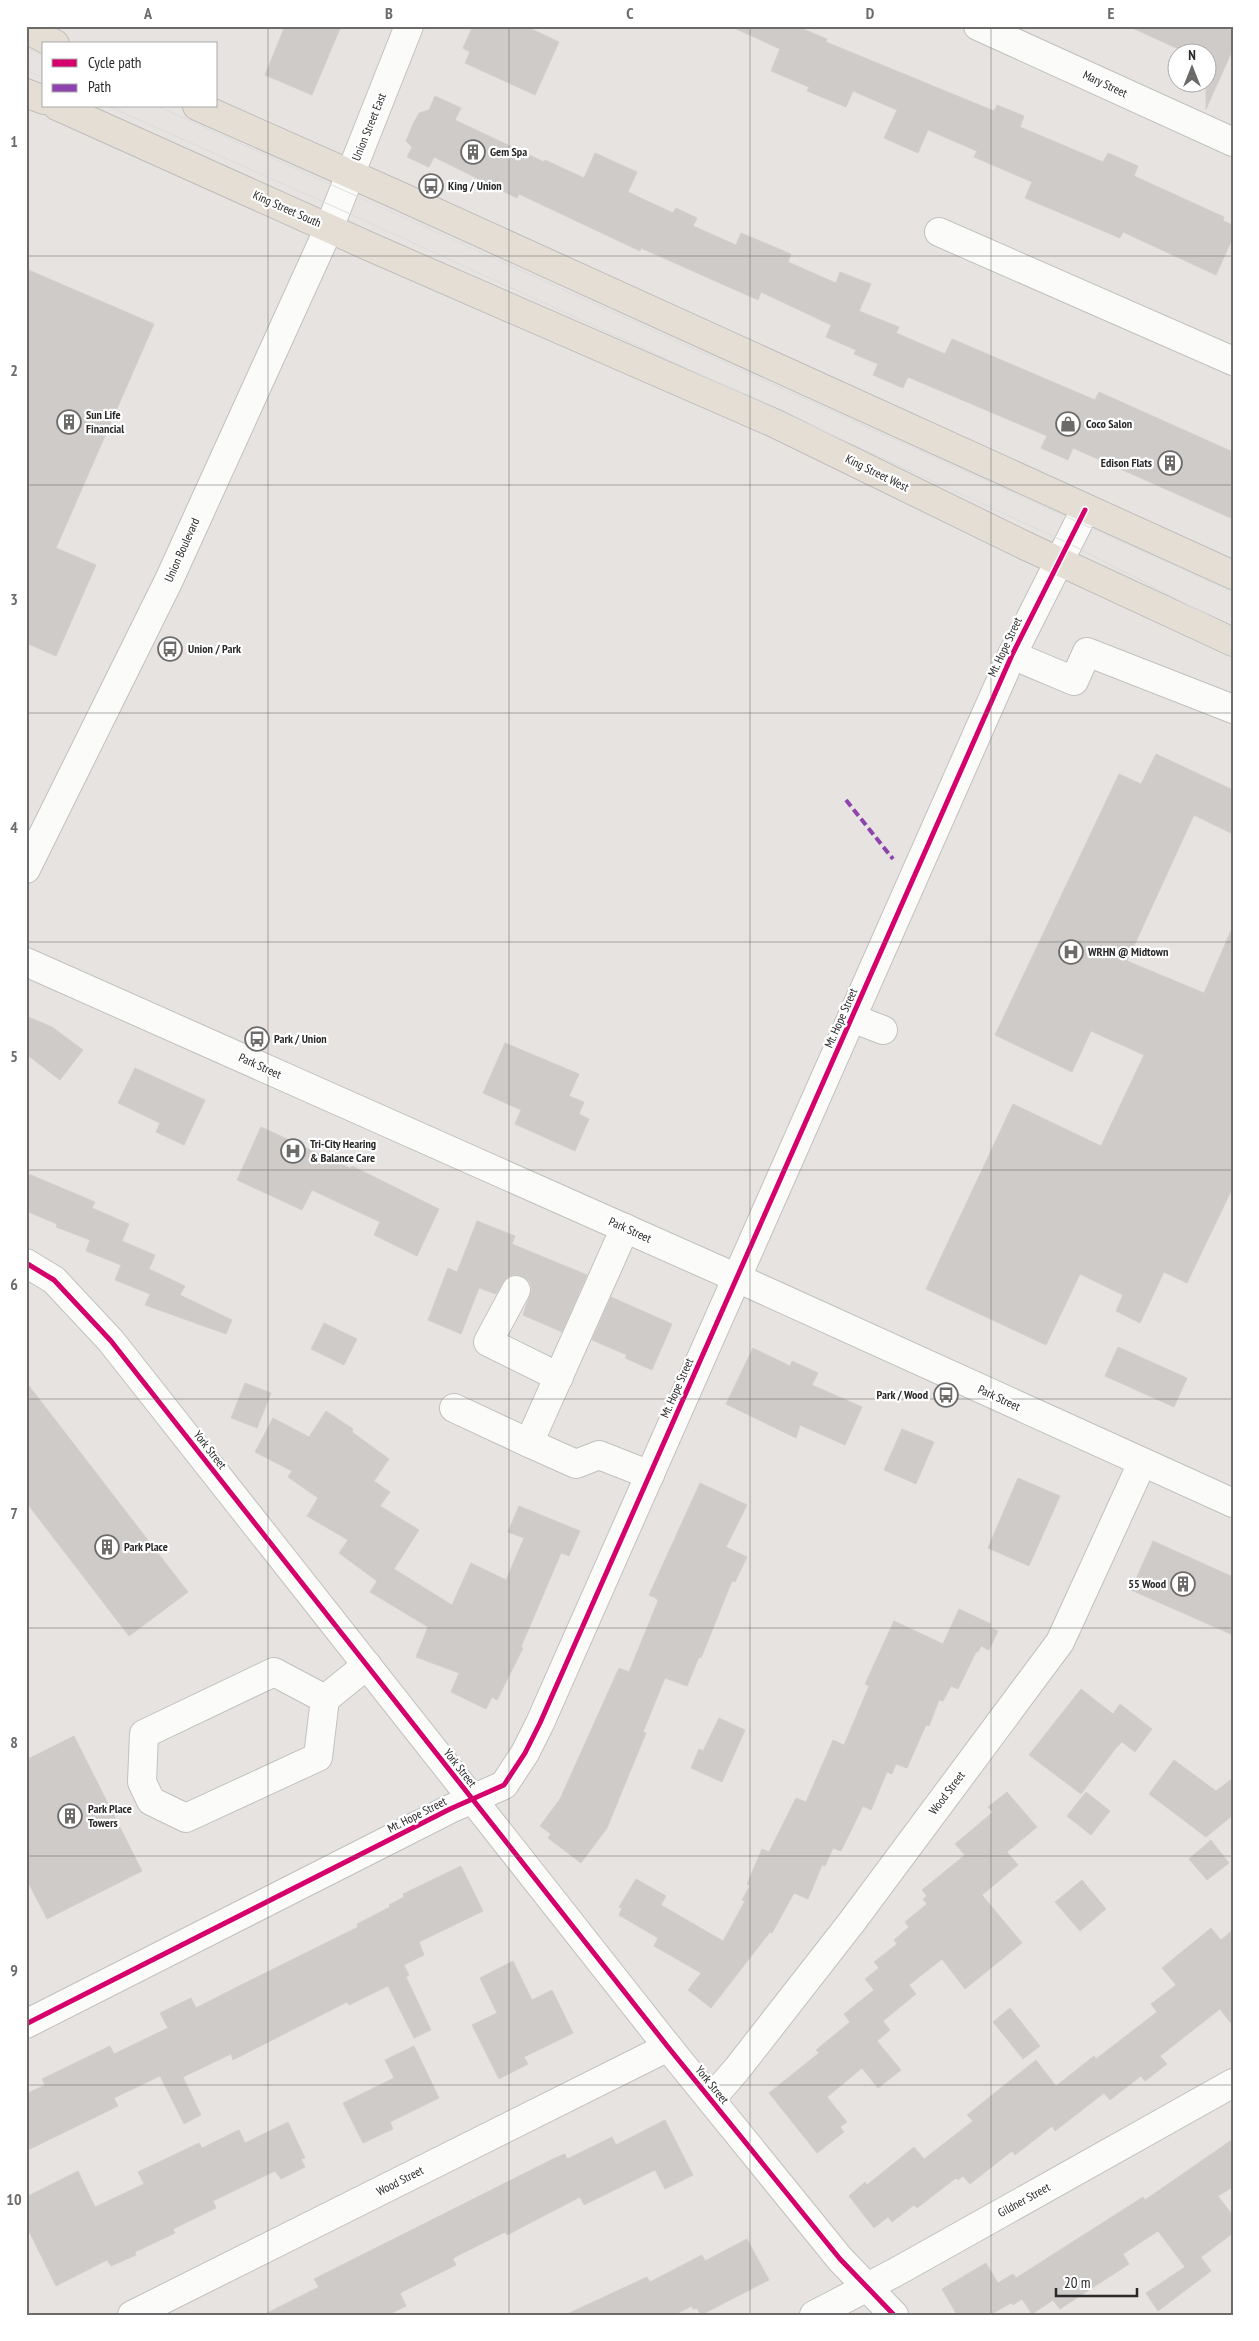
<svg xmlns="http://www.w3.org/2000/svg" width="1259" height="2341" viewBox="0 0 1259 2341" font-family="'PT Sans Narrow',sans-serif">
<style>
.building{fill:#cecbc9;stroke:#d2cfcc}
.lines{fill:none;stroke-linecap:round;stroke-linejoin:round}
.minor-casing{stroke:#c1c1c1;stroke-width:30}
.major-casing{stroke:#bfbebd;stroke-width:30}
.minor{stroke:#fbfbfa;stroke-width:28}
.major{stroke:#e4ded5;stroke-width:28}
.tram{stroke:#ddddde;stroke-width:1}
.quiet{stroke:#8e44ad;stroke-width:4;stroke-dasharray:8 4;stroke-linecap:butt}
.cycleway-casing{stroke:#fff;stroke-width:8}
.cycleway{stroke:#d6006c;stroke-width:5}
.grid{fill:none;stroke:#6c6b6a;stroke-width:1;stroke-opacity:0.55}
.labels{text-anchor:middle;stroke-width:4.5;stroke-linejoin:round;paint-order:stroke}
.street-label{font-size:12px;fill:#2a2a2a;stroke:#fff}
.poi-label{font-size:12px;font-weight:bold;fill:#2a2a2a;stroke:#fff;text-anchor:start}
.neatline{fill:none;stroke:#6c6b6a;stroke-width:2}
.grid-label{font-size:16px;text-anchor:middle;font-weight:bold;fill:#6c6b6a}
</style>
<rect width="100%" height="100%" fill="#e7e3e0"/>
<g class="building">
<path d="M285,26H341L312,95L265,75Z"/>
<path d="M473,26H525L559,42L535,95L465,63L470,52L463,48Z"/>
<path d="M730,26H796L827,39L826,42L994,111L997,105L1024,116L1020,127L1103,162L1108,153L1138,166L1134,176L1224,217L1223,221L1233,225V237L1216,275L1123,232L1120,238L1025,198L1032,182L974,157L977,151L928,130L918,153L884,138L897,110L853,91L846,107L807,91L809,87L771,71L780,49Z"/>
<path d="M1128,26H1233V49L1206,109V52H1185Z"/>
<path d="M435,96L461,108L455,120L544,162L545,160L584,178L595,153L637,172L628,192L673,213L676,208L697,218L693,226L736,245L741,233L791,254L788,262L836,283L840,272L871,284L859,311L899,327L896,333L945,354L952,339L1095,400L1099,392L1233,452V519L1073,448L1068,460L1041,448L1047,436L908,377L903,388L873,375L878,364L854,354L856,350L826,337L831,325L761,292L758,300L641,248L640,251L519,194L517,198L434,157L429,167L407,157L412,147L406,141L413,124L419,113L429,110Z"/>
<path d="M26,269L154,324L56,548L96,565L56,656L26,643Z"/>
<path d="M1156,754L1233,790V834L1194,815L1127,961L1204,993L1233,926V1187L1187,1283L1164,1272L1140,1323L1116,1311L1123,1295L1080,1274L1046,1345L926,1289L1013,1104L1101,1146L1144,1055L1091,1031L1072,1072L995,1035L1119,774L1141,784Z"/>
<path d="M26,1016L52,1027L83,1050L60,1080L26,1054Z"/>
<path d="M505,1043L579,1074L569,1096L584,1102L579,1114L589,1119L575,1151L515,1124L521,1110L483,1093Z"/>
<path d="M135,1068L205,1100L184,1145L156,1132L160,1123L118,1103Z"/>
<path d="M261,1127L350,1168L352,1166L439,1209L417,1256L374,1235L380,1222L312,1190L302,1210L237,1180Z"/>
<path d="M26,1173L95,1202L92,1208L129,1224L122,1241L155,1255L149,1269L185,1286L180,1295L232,1320L226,1334L145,1305L150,1294L115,1280L121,1265L86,1251L90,1240L56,1227L57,1224L26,1211Z"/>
<path d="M477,1221L515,1236L512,1244L587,1275L562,1332L523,1315L532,1289L530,1282L524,1277L516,1274L507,1277L496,1294L479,1288L461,1334L428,1320L448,1268L457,1272Z"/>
<path d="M611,1297L672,1324L652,1370L625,1358L627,1355L592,1340Z"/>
<path d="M324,1323L357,1339L344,1365L311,1349Z"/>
<path d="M1118,1347L1187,1378L1174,1407L1105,1376Z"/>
<path d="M753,1348L790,1366L792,1361L818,1373L812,1385L862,1407L845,1445L800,1425L796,1438L726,1404Z"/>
<path d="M26,1382L188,1592L129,1636L26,1502Z"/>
<path d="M245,1383L271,1393L257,1428L231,1418Z"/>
<path d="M326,1411L353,1429L352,1432L389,1459L374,1481L390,1492L380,1506L419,1530L394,1569L452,1605L471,1563L506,1580L524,1538L508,1532L519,1506L580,1531L569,1556L561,1553L521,1647L523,1648L497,1700L492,1697L486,1709L451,1692L459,1673L416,1657L428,1627L370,1592L377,1581L339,1553L348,1540L307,1516L318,1498L288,1477L292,1471L255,1452L273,1418L309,1437Z"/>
<path d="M902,1429L934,1442L916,1484L884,1470Z"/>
<path d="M1018,1478L1060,1496L1029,1566L988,1548Z"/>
<path d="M700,1483L747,1505L726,1547L747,1557L735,1582L732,1581L701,1658L699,1657L687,1686L665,1678L643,1732L646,1733L607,1828L581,1863L548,1838L551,1834L540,1826L560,1799L619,1668L629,1672L658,1601L656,1598L649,1595Z"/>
<path d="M1153,1541L1233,1577V1635L1131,1590Z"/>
<path d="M959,1609L991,1624L989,1627L998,1631L989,1650L981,1646L978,1652H976L958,1689L951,1686L943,1701L939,1700L929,1726L926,1725L907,1768L896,1764L892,1774L887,1772L871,1810L863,1806L841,1851L833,1848L825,1866L822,1865L808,1899L794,1893L772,1933L770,1932L711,2008L688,1990L701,1973L654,1946L658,1938L619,1915L622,1908L619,1907L636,1879L666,1896L661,1905L723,1941L745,1901L742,1900L750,1886L747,1884L762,1849L769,1852L796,1798L806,1802L833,1740L844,1745L869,1686L865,1684L894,1621L943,1644Z"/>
<path d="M1081,1689L1113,1714L1120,1704L1152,1729L1135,1752L1122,1742L1116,1748L1081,1794L1029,1755Z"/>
<path d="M719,1718L745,1730L722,1782L691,1768L699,1749L703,1751Z"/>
<path d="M74,1736L142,1871L47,1919L26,1878V1760Z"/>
<path d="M1174,1760L1216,1791L1233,1778V1815L1206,1837L1149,1794Z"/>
<path d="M1007,1792L1037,1827L1007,1852L1018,1865L982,1895L1022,1943L965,1989L942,1959L909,1985L916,1994L883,2021L890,2030L877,2041L901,2070L878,2088L862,2068L827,2097L847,2122L840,2127L844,2132L817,2153L769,2093L819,2053L816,2050L850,2022L844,2014L874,1990L865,1979L879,1968L874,1962L897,1944L894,1940L909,1927L905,1922L927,1904L923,1899L927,1896L922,1890L965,1855L955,1844L993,1812L988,1807Z"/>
<path d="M1086,1792L1110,1811L1091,1835L1067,1816Z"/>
<path d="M1211,1840L1229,1863L1207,1880L1189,1859Z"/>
<path d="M461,1866L483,1911L419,1942L424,1955L404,1965L409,1975L406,1977L431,2030L414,2038L388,1986L349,2005L347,2002L233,2060L231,2054L183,2077L201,2115L184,2124L160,2076L114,2098L118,2106L26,2151V2094L45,2085L42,2079L110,2046L114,2054L168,2028L160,2013L191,1998L196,2008L239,1986L358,1927L357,1924L390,1907L389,1905L404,1897L403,1894Z"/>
<path d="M1082,1880L1106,1909L1080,1931L1055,1902Z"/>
<path d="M1211,1928L1221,1940L1233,1930V2026L1220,2009L1160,2056L1167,2064L1145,2081L1141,2076L1110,2100L1104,2093L1055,2131L1052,2126L1015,2155L1012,2151L970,2184L963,2176L958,2180L956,2178L917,2208L914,2205L892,2222L888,2217L874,2228L849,2196L865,2182L867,2185L914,2147L924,2159L973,2121L967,2115L1036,2060L1056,2086L1094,2056L1096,2059L1157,2012L1151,2004L1176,1985L1162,1968Z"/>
<path d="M513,1961L532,2000L552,1990L573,2033L524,2057L528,2064L499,2079L472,2025L497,2013L480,1978Z"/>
<path d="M1010,2008L1040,2046L1023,2059L993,2022Z"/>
<path d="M414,2046L439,2098L390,2122L393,2129L363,2143L343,2103L394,2078L385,2060Z"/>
<path d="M665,2120L693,2175L665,2189L655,2170L584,2205L580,2197L507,2235L505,2232L455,2257L453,2259L456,2265L400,2293L406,2306L388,2315H263L319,2287L314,2279L557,2157L565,2154L567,2159L612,2137L616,2145Z"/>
<path d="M288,2122L305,2158L301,2159L305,2167L281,2179L275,2171L213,2201L216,2208L173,2229L175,2233L135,2252L136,2255L111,2266L107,2260L56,2286L26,2225V2197L78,2171L95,2207L144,2184L138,2172L199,2143L202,2148L239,2130L245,2143Z"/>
<path d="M1233,2139V2187L1218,2196L1233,2216V2233L1201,2257L1211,2271L1158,2311L1146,2293L1185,2267L1158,2231L1123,2254L1129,2264L1060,2309L1053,2300L1032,2314L1022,2299L1013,2305L1011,2303L990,2315H957L942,2289L986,2263L998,2283L1013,2274L1016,2278L1143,2197L1145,2200Z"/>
<path d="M747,2239L769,2280L701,2315L697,2308L693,2309L692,2306L674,2315H565L647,2277L650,2282L702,2255L705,2261Z"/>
</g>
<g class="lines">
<g class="minor-casing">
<g id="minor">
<path d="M978,26L1233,142"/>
<path d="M939,232L1233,361"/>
<path d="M1012,655L1074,681L1087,652L1233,709"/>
<path d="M26,869L169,580L329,228L409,26"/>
<path d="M26,962L737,1278L1233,1503"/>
<path d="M852,1018L883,1030"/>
<path d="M26,1263L54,1280L111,1341L668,2047L840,2259L894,2315"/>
<path d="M516,1290L488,1342L559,1377"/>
<path d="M454,1408L529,1443L625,1228"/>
<path d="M529,1443L576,1464L599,1455L650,1475"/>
<path d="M325,1699L274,1672L144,1734L142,1782L151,1801L186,1818L318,1757L325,1699L367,1665"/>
<path d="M26,2024L450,1809L504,1785L525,1753L540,1723L1012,655L1085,510"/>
<path d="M711,2099L737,2069L851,1923L1060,1642L1142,1463"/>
<path d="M132,2315L668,2047"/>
<path d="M814,2315L896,2272L1233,2083"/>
</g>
</g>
<g class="major-casing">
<g id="major">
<path d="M26,29L55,44"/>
<path d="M26,93L44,100"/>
<path d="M57,106L375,249L774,423L1026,546L1233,642"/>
<path d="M197,106L393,193L1233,575"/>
</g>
</g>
<use href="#minor" class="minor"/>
<use href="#major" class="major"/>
<g class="tram">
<path d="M26,47L44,56"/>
<path d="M26,70L44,78"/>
<path d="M108,106L337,208L1068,543L1233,628"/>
<path d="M157,106L1233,592"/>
</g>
<path class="quiet" d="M846,800L893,859"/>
<g class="cycleway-casing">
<g id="cycleway">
<path d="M26,1263L54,1280L111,1341L668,2047L840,2259L894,2315"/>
<path d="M26,2024L450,1809L504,1785L525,1753L540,1723L1012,655L1085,510"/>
</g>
</g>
<use href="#cycleway" class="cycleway"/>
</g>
<path class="grid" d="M268,26V2315M509,26V2315M750,26V2315M991,26V2315M26,256H1233M26,485H1233M26,713H1233M26,942H1233M26,1170H1233M26,1399H1233M26,1628H1233M26,1856H1233M26,2085H1233"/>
<defs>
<g id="building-ring" transform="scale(1.25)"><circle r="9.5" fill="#fff" stroke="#6c6b6a" stroke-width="1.5"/><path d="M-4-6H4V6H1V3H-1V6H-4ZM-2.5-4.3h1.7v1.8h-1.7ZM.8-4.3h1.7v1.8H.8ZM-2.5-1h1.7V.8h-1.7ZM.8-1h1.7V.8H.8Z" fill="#6c6b6a"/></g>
<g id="bus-ring" transform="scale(1.25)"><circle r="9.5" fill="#fff" stroke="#6c6b6a" stroke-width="1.5"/><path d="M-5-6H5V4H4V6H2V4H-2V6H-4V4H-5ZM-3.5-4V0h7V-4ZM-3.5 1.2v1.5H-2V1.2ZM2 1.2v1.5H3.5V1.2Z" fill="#6c6b6a"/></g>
<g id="shop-ring" transform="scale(1.25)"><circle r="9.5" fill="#fff" stroke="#6c6b6a" stroke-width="1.5"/><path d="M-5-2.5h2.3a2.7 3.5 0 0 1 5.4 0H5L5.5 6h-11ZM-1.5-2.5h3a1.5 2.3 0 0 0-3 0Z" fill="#6c6b6a"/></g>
<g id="hospital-ring" transform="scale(1.25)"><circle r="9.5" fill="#fff" stroke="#6c6b6a" stroke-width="1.5"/><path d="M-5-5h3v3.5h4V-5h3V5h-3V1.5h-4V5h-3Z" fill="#6c6b6a"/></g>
</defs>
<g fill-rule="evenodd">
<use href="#building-ring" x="473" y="152"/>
<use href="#bus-ring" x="431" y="186"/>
<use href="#building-ring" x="69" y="422"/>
<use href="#shop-ring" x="1068" y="424"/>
<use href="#building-ring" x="1170" y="463"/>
<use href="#bus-ring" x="170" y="649"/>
<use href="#hospital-ring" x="1071" y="952"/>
<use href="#bus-ring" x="257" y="1039"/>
<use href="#hospital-ring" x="293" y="1151"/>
<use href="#bus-ring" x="946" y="1395"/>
<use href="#building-ring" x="107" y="1547"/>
<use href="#building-ring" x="1183" y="1584"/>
<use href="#building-ring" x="70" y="1816"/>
</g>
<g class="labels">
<g class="street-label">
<text transform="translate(1105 84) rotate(25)" y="4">Mary Street</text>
<text transform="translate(369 127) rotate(-68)" y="4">Union Street East</text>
<text transform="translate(287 209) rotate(24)" y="4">King Street South</text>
<text transform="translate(877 473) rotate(26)" y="4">King Street West</text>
<text transform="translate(182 550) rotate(-66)" y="4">Union Boulevard</text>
<text transform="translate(1005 647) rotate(-65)" y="4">Mt. Hope Street</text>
<text transform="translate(841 1018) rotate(-66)" y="4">Mt. Hope Street</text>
<text transform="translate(260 1066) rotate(24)" y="4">Park Street</text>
<text transform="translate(630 1230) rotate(24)" y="4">Park Street</text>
<text transform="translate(677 1388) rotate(-66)" y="4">Mt. Hope Street</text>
<text transform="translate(999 1398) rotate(25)" y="4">Park Street</text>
<text transform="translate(210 1450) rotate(52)" y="4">York Street</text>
<text transform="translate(460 1768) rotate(52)" y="4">York Street</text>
<text transform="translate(947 1793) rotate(-53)" y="4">Wood Street</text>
<text transform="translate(417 1815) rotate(-27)" y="4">Mt. Hope Street</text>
<text transform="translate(712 2085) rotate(51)" y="4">York Street</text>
<text transform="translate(400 2181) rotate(-27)" y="4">Wood Street</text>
<text transform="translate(1024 2200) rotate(-29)" y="4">Gildner Street</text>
</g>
<g class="poi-label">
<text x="490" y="156">Gem Spa</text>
<text x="448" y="190">King / Union</text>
<text x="86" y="419">Sun Life<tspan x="86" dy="14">Financial</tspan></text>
<text x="1086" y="428">Coco Salon</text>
<text x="1152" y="467" text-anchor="end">Edison Flats</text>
<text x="188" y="653">Union / Park</text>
<text x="1088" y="956">WRHN @ Midtown</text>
<text x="274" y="1043">Park / Union</text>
<text x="310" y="1148">Tri-City Hearing<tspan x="310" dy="14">&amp; Balance Care</tspan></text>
<text x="928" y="1399" text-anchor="end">Park / Wood</text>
<text x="124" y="1551">Park Place</text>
<text x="1166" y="1588" text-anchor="end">55 Wood</text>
<text x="88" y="1813">Park Place<tspan x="88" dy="14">Towers</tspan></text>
</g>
</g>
<rect width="1259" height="2341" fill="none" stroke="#ffffff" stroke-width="55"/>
<rect x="42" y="42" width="175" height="65" fill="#ffffff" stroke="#aaaaaa"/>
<rect x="52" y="59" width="25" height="8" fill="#d6006c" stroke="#aaaaaa"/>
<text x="88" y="68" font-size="15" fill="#2a2a2a">Cycle path</text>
<rect x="52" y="84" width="25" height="8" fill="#8e44ad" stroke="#aaaaaa"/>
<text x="88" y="92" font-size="15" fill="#2a2a2a">Path</text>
<g transform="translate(1192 68)"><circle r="24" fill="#ffffff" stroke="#aaaaaa"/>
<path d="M0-4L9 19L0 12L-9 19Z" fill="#6c6b6a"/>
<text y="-8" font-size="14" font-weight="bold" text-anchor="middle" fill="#2a2a2a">N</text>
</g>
<path d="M1056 2288v8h81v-8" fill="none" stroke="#2a2a2a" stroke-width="2.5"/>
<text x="1064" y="2288" font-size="15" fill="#2a2a2a" stroke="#ffffff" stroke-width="4" paint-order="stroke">20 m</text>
<rect x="28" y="28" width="1204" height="2286" class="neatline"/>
<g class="grid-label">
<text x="148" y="19">A</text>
<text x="389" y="19">B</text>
<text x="630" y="19">C</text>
<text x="870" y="19">D</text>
<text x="1111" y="19">E</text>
<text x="14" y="147">1</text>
<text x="14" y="376">2</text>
<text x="14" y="605">3</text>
<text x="14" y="833">4</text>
<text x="14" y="1062">5</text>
<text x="14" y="1290">6</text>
<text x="14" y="1519">7</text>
<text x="14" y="1748">8</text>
<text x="14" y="1976">9</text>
<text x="14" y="2205">10</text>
</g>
</svg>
